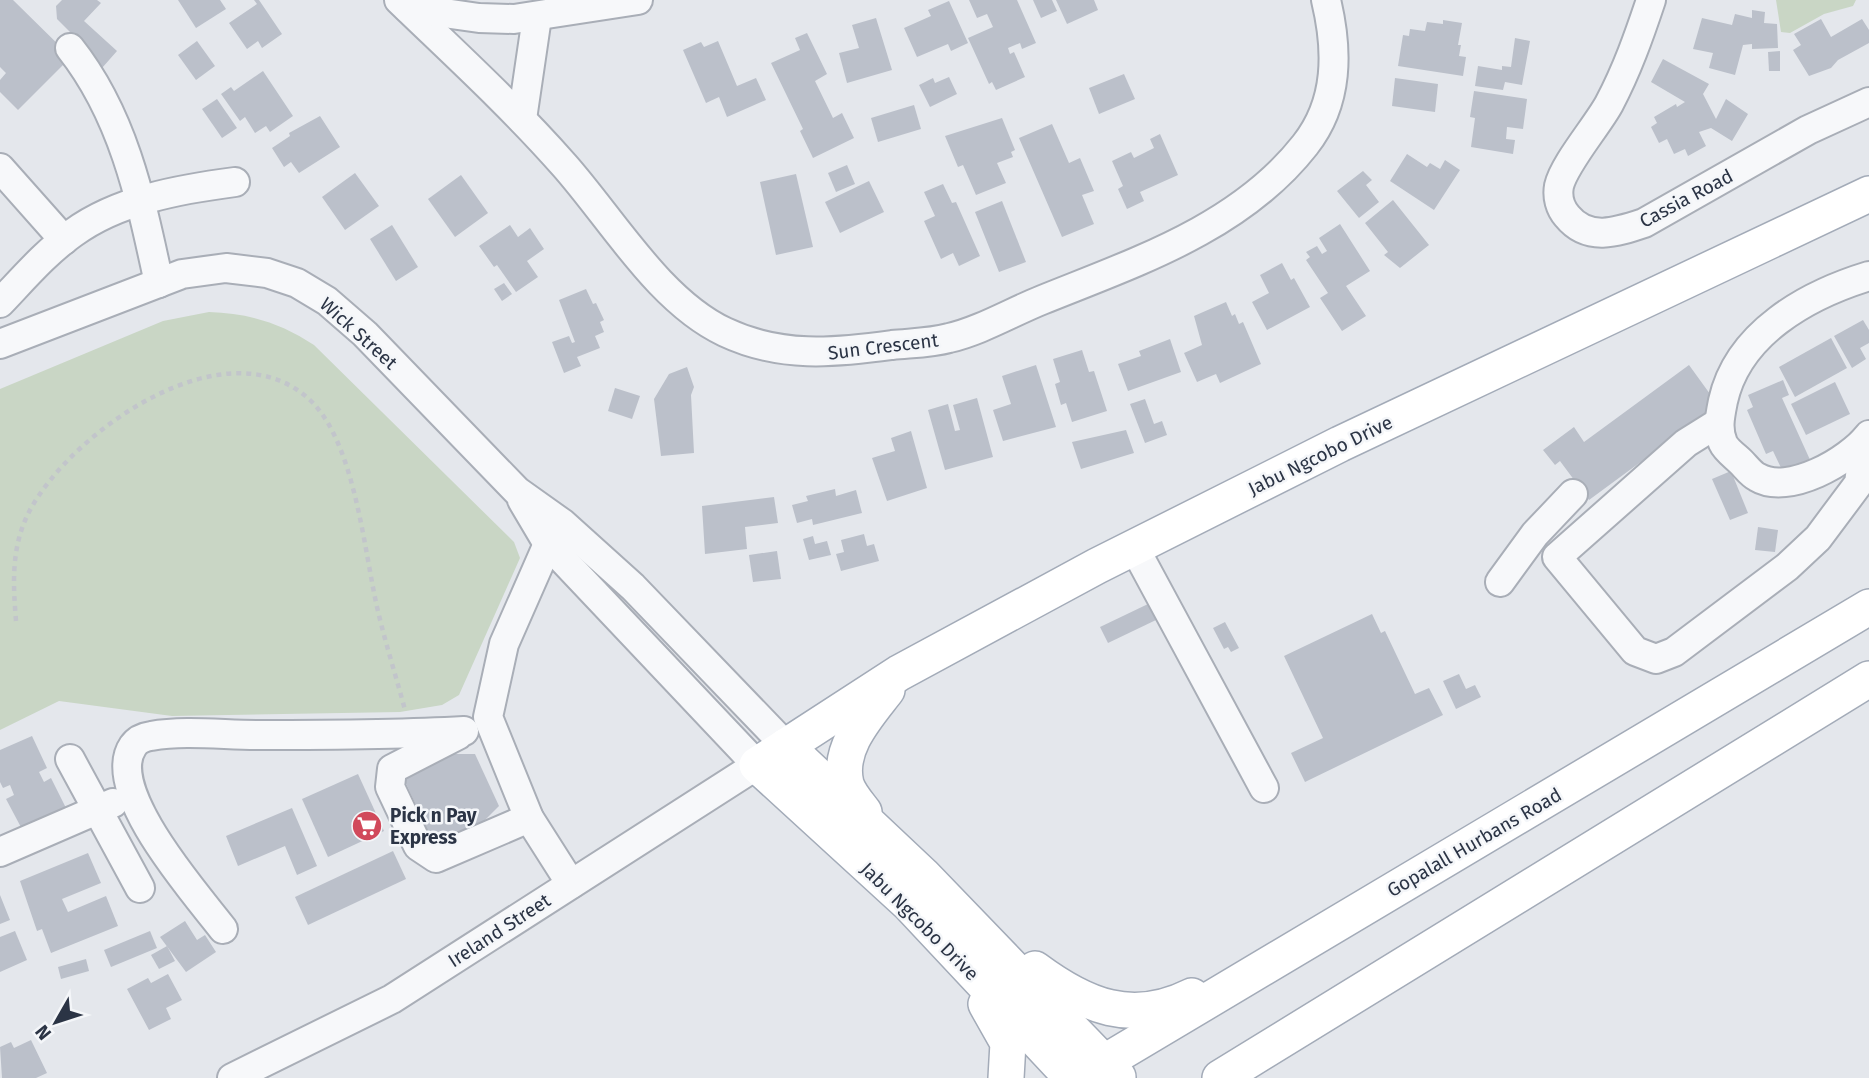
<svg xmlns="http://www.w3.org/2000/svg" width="1869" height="1078" viewBox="0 0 1869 1078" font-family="'Fira Sans',sans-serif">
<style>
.green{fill:#c9d6c5}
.building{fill:#bbc0ca}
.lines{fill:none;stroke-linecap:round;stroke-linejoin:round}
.minor-casing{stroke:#a9aeb7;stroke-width:32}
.major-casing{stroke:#a3abb8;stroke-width:38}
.path{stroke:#c2c5cb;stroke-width:4.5;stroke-dasharray:5 5;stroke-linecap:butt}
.minor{stroke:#f7f8fa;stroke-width:28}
.major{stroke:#fff;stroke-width:35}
.labels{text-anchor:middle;stroke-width:5;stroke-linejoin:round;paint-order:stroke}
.street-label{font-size:19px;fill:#2b3445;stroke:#f4f6f9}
.poi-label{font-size:19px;font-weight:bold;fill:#2b3445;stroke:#f4f6f9;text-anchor:start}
</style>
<rect width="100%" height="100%" fill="#e4e7ec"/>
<g class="green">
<path d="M1856,0L1853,6L1824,14L1790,33L1781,32L1776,0Z"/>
<path d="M209,312C248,313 281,323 314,345L514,542L520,558L459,695L442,705L400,712L172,716L59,701L0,730V389L163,321Z"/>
</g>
<g class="building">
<path d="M0,0H13L71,57L18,110L0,92V80L6,73L0,67Z"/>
<path d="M62,0H97L101,3L84,21L117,51L102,68L73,41V35L57,19L56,6Z"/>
<path d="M178,0H220L226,9L196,28Z"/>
<path d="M254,0H259L282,34L262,48L258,41L247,49L229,23L257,4Z"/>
<path d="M969,0H1017L1036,43L1022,49L1020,43L1008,48L1010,54L1014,52L1025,77L996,90L992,82L989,84L968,38L993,27L987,14L977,18Z"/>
<path d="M1033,0H1052L1057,11L1041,18Z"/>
<path d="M1056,0H1094L1098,10L1067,24Z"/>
<path d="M949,1L968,43L951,51L948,44L917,57L904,28L931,16L928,10Z"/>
<path d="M1752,10L1765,12L1764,23L1777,24L1778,48L1752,49V44L1743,45L1735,75L1709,68L1713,53L1693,49L1702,18L1732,25L1735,14L1752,18Z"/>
<path d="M876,18L892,70L847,83L839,53L859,48L852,25Z"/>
<path d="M1821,19L1831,37L1862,19L1869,30V43L1838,60L1831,68L1809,76L1793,50L1801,45L1794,34Z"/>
<path d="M1443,20L1462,23L1458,45H1461L1459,56L1466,57L1463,76L1398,66L1403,35L1409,36L1410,29L1425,31L1427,22L1443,24Z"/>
<path d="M807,33L827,74L815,81L833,118L842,113L854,138L813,158L800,131L803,129L771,63L800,50L795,38Z"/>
<path d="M1515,38L1530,41L1522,85L1505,82L1503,90L1475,86L1478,66L1502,70V66L1511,67Z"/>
<path d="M197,41L215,66L196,80L178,55Z"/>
<path d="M718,41L737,86L756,78L766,100L727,117L719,97L706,103L683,50L701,42L704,47Z"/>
<path d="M1780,51V71H1769L1768,52Z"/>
<path d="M1663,59L1709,84L1703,94L1716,119L1726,99L1748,114L1732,141L1711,128L1699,132L1706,146L1688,156L1685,149L1674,154L1667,139L1659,143L1651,127L1657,123L1654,117L1676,104L1677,107L1685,102L1651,82Z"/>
<path d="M263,71L293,116L270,132L266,126L255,133L245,117L240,121L221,94L231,87L234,91Z"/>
<path d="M1124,74L1135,99L1099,114L1089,88Z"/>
<path d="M949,77L957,94L930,107L919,85L933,78L935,83Z"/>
<path d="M1395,78L1438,84L1435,112L1392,106Z"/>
<path d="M1474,91L1527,99L1523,129L1507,127L1506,139L1515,140L1513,154L1471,147L1475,118L1470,117Z"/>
<path d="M217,99L237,128L222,138L202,109Z"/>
<path d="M914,105L921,129L878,142L871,118Z"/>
<path d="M320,116L340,147L299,173L291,162L284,167L272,148L290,136L289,133Z"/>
<path d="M1002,118L1015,150L1011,152L1013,157L997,163L1006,183L976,195L963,165L958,167L945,136Z"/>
<path d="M1052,124L1069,163L1080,158L1094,191L1082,195L1094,224L1062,237L1019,138Z"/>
<path d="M1160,134L1178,175L1140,192L1144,201L1127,209L1118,189L1123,186L1112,161L1131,152L1134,158L1154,148L1150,139Z"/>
<path d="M1407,154L1427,167L1430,163L1440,169L1445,160L1460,170L1434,210L1390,181Z"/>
<path d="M847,165L855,184L836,192L828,173Z"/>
<path d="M1363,171L1372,180L1366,185L1379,202L1359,218L1337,191Z"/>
<path d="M355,173L379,206L345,230L322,197Z"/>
<path d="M796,174L813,247L776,255L760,182Z"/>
<path d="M461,175L488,213L455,237L428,199Z"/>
<path d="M869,181L884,212L840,233L825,202Z"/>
<path d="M943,184L952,203L956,202L980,256L959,266L953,253L941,259L924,221L935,216L924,192Z"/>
<path d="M1393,200L1429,245L1400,268L1384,255L1388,252L1365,223Z"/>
<path d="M1002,201L1026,262L999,272L975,212Z"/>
<path d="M1340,224L1370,271L1346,286L1366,316L1342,331L1320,298L1328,293L1306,260L1310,257L1306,252L1317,246L1322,254L1327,251L1319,238Z"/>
<path d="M392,225L418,267L396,281L370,239Z"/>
<path d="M510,225L518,237L530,228L544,249L527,261L538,277L516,292L497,265L494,267L479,246Z"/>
<path d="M1282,263L1291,280L1294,278L1310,307L1267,330L1252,302L1269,293L1260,275Z"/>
<path d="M504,283L512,294L502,301L494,289Z"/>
<path d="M586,289L593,304L596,303L604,320L600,322L604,332L595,336L600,348L577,357L581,366L564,373L552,342L569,336L572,343L575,342L559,300Z"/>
<path d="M1226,302L1232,316L1235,314L1239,324L1243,322L1261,364L1220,383L1216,374L1197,382L1184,353L1202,345L1194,316Z"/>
<path d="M1863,320L1869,330V343L1860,348L1866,359L1852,368L1834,336Z"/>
<path d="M1831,338L1847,368L1795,397L1779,367Z"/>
<path d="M1170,339L1181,372L1128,391L1118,364L1141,356L1139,351Z"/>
<path d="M1082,350L1089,372L1094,371L1107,411L1072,422L1066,403L1061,405L1055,384L1060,382L1053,359Z"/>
<path d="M1036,365L1056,427L1003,441L993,410L1011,404L1002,376Z"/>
<path d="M1689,365L1718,405L1589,500L1560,461L1555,465L1543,450L1574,427L1584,442Z"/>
<path d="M687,367L694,387L691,395L694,453L661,456L654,399L669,374Z"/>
<path d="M1783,380L1789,395L1782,398L1811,462L1784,474L1773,451L1766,454L1747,410L1753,407L1748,395Z"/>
<path d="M1835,382L1850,414L1806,435L1791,404Z"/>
<path d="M615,388L640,396L632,419L608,411Z"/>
<path d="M977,398L993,457L945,470L928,410L948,404L955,431L960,430L953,405Z"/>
<path d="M1145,399L1154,424L1162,421L1167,435L1145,443L1130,404Z"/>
<path d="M1126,430L1134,453L1081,469L1072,442Z"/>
<path d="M911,431L927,488L887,501L872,458L895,451L891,438Z"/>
<path d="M1731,471L1748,513L1730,520L1712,479Z"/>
<path d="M835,489L836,496L856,490L862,513L813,525L812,519L797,523L792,505L808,501L806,496Z"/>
<path d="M774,497L778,523L745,527L747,549L705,554L702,506Z"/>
<path d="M1758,527L1778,530L1775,552L1755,550Z"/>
<path d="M864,534L867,546L874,544L879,561L841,571L836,554L844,552L841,540Z"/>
<path d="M813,536L815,544L827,541L831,555L809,560L803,539Z"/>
<path d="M777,551L781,579L753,582L749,555Z"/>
<path d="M1148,604L1156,620L1108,643L1100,627Z"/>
<path d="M1372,614L1381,633L1385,631L1415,694L1429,688L1443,715L1305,782L1291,753L1323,738L1284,656Z"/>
<path d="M1225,622L1239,648L1231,652L1228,647L1224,649L1213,628Z"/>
<path d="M1459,674L1466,689L1475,685L1481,697L1456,709L1443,681Z"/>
<path d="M32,736L47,768L39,772L44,782L51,778L67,810L23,831L6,799L14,795L10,785L3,788L0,782V750Z"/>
<path d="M452,754H475L499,806L483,822L434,844L403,777Z"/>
<path d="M358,774L384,831L328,857L302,799Z"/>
<path d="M292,808L317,866L297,875L285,846L238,866L226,836Z"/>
<path d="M393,851L406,879L308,925L295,897Z"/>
<path d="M88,853L101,883L62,899L68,912L106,896L118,926L51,953L42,929L37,931L20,881Z"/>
<path d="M0,895L10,920L0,924Z"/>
<path d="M185,921L197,940L205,935L216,952L186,972L160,937Z"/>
<path d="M15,931L27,960L0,972V937Z"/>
<path d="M150,931L157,948L111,967L104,950Z"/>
<path d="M167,946L175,961L159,969L151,955Z"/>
<path d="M86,959L89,971L61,979L58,967Z"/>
<path d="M168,974L182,1000L166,1008L171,1019L149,1030L127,989L148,978L151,983Z"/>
<path d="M31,1040L47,1073L36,1078H2L0,1047L11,1042L14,1048Z"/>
</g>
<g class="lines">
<g class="minor-casing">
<g id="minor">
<path d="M399,0C455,54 513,107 564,165C612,219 659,301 725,332C780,358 834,353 892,345C911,343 931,343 949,338C980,331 1012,312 1042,300C1136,262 1240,228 1305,145C1339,102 1338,50 1326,0"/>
<path d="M1651,0C1639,36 1627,70 1609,104C1597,126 1564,164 1559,186C1557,197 1560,208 1567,216C1588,242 1617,232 1644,223L1808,130L1869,102"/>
<path d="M408,8L479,18L514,19L638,0"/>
<path d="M70,48C124,116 141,200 159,283"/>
<path d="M522,119L537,17"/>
<path d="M0,168L64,240"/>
<path d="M1869,276C1807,295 1738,333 1723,401C1720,416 1717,429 1723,443C1726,450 1736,457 1741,462C1746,467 1751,474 1757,477C1788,496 1849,461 1869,435"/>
<path d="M0,303C23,279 46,252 73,233C118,200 181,189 235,182"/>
<path d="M0,344L182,274L226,268L267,273L297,283L327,301L365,334L517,491L562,523L633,587L786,746"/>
<path d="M1718,423L1686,443L1557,557L1635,651L1656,659L1674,652L1787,567L1818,538L1859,483L1865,440"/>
<path d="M557,531L548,544L504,644L488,717L529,818L571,884"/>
<path d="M1134,547L1264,788"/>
<path d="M1500,582L1535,534L1573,494"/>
<path d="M458,735L392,769L390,787L418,846L436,858L529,818"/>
<path d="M70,759L140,888"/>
<path d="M0,852L113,803"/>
<path d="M223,929C197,895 103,790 133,746C137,740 144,737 151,736C185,730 223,735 257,735C326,735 395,735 464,731"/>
<path d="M232,1078L392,999L757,765L548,544L522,500"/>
</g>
</g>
<g class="major-casing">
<g id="major">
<path d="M786,746L923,875L1118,1077"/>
<path d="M864,812C858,804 849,794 846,784C837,748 867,716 887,690"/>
<path d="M1035,969C1085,1006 1132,1026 1192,996"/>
<path d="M986,1004L1008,1043L1006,1078"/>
<path d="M1072,1078L909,904L757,765L899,673L1097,566L1340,444L1869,194"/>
<path d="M1078,1078L1869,607"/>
<path d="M1220,1078L1869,679"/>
</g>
</g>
<path class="path" d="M16,621C13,583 11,547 29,512C71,431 230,319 313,403C355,447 364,549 377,607C385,642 396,676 405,710"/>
<use href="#minor" class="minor"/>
<use href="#major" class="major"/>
</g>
<defs>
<g id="supermarket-disc" transform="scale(1.575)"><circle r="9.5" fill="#d1495b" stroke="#f4f6f9"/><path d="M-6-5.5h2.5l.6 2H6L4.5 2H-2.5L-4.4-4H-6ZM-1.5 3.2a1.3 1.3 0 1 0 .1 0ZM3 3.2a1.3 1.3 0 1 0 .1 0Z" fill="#fff"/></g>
</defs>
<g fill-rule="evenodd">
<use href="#supermarket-disc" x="367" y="826"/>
</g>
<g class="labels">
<g class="street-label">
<text transform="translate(1686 198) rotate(-28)" y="7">Cassia Road</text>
<text transform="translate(359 333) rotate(42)" y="7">Wick Street</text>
<text transform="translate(883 346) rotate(-7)" y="7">Sun Crescent</text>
<text transform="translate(1320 455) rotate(-26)" y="7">Jabu Ngcobo Drive</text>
<text transform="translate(1474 842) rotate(-30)" y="7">Gopalall Hurbans Road</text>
<text transform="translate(920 921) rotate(45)" y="7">Jabu Ngcobo Drive</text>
<text transform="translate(499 930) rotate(-33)" y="7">Ireland Street</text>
</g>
<g class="poi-label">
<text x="390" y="822">Pick n Pay<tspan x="390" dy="22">Express</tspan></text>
</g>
</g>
<g transform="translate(56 1022) rotate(231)" stroke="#f4f6f9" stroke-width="5" paint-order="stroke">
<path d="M0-5L12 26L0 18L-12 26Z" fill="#2b3445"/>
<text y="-10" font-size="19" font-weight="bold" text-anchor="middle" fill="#2b3445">N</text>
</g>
</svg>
